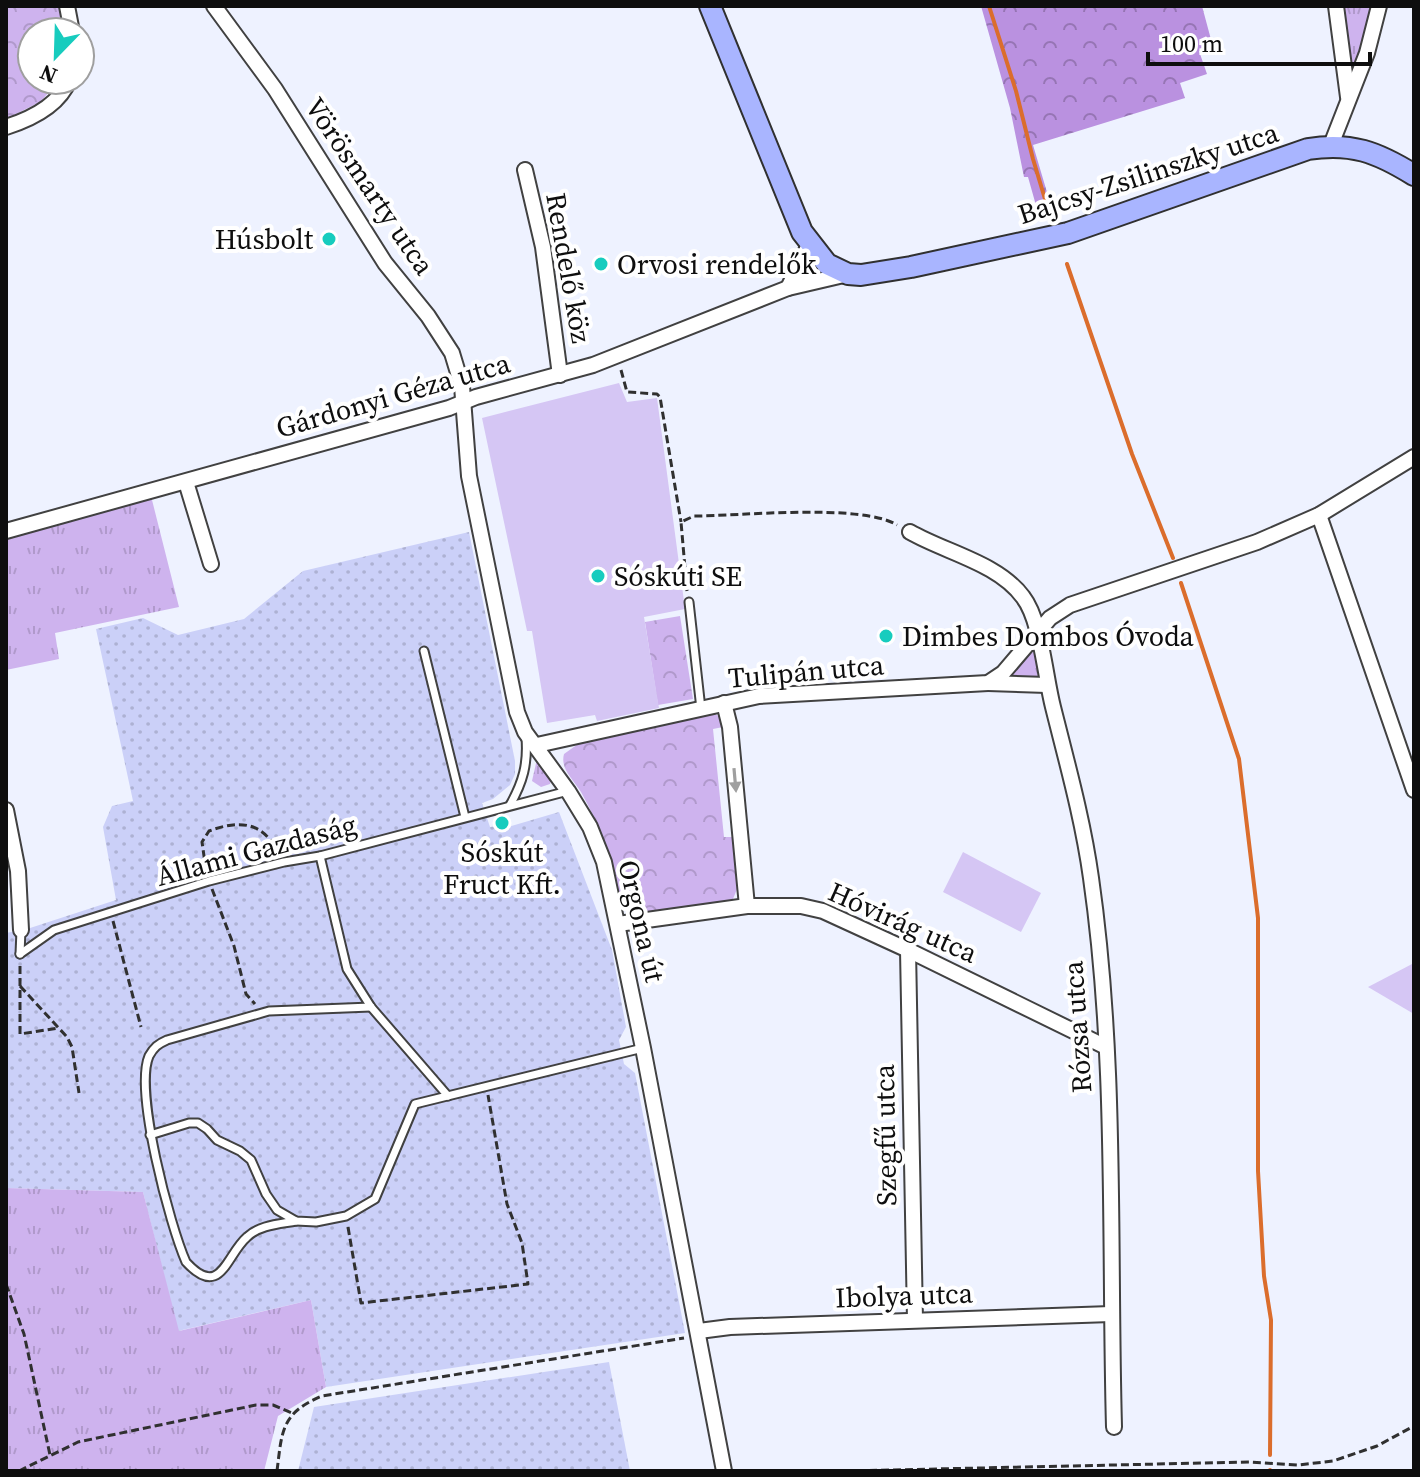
<svg xmlns="http://www.w3.org/2000/svg" width="1420" height="1477" viewBox="0 0 1420 1477" font-family="'Source Serif 4',serif">
<style>
.farmland{fill:url(#farmland-dots)}
.grass{fill:url(#grass-tufts)}
.forest{fill:url(#forest-crowns)}
.park{fill:url(#park-crowns)}
.pitch{fill:#d5c6f4}
.lines{fill:none;stroke-linecap:round;stroke-linejoin:round}
.stream{stroke:#db6d2c;stroke-width:4}
.lane-casing{stroke:#414141;stroke-width:11}
.street-casing{stroke:#414141;stroke-width:18}
.secondary-casing{stroke:#303030;stroke-width:24}
.path{stroke:#303030;stroke-width:3;stroke-dasharray:8 4;stroke-linecap:butt}
.lane{stroke:#fff;stroke-width:7}
.street{stroke:#fff;stroke-width:14}
.secondary{stroke:#a9b5ff;stroke-width:20}
.oneway{fill:#9f9f9f}
.poi-dot{fill:#17ccbe;stroke:#fff;stroke-width:3}
.labels{text-anchor:middle;stroke-width:8;stroke-linejoin:round;paint-order:stroke}
.street-label{font-size:28px;fill:#0e0e0e;stroke:#fff}
.poi-label{font-size:28px;fill:#0e0e0e;stroke:#fff;text-anchor:start}
</style>
<defs>
<pattern id="farmland-dots" width="8" height="8" patternUnits="userSpaceOnUse" patternTransform="scale(2)"><rect width="8" height="8" fill="#cbd0f8"/><path d="M2 2h.1M6 6h.1" fill="none" stroke="#adb1d3" stroke-width="1.8" stroke-linecap="round"/></pattern>
<pattern id="grass-tufts" width="24" height="20" patternUnits="userSpaceOnUse" patternTransform="scale(2)"><rect width="24" height="20" fill="#ceb3ee"/><path d="M3 7l-1-3M5 7V3M7 7l1-3M15 17l-1-3M17 17v-4M19 17l1-3" fill="none" stroke="#b099cb"/></pattern>
<pattern id="forest-crowns" width="20" height="18" patternUnits="userSpaceOnUse" patternTransform="scale(2)"><rect width="20" height="18" fill="#ba91e0"/><path d="M2 6a3 3 0 1 1 6 0M12 15a3 3 0 1 1 6 0" fill="none" stroke="#9675b4"/></pattern>
<pattern id="park-crowns" width="20" height="18" patternUnits="userSpaceOnUse" patternTransform="scale(2)"><rect width="20" height="18" fill="#ceb3ee"/><path d="M2 6a3 3 0 1 1 6 0M12 15a3 3 0 1 1 6 0" fill="none" stroke="#b099cb"/></pattern>
</defs>
<rect width="100%" height="100%" fill="#eef2ff"/>
<g class="farmland">
<path d="M469,532L515,761V774L510,785L493,799L482,803L490,827L497,826L498,830L559,812L612,950L626,1027L619,1040L624,1064L635,1073L685,1333L326,1387L311,1300L178,1331L143,1192L6,1188V933L27,929L116,900L103,827L112,806L133,801L96,629L143,618L178,635L244,619L303,571Z"/>
<path d="M609,1362L630,1471H298L314,1407Z"/>
</g>
<g class="grass">
<path d="M1340,6H1374L1355,70L1351,68Z"/>
<path d="M151,496L179,607L55,633L59,659L6,670V537Z"/>
<path d="M1028,651L1035,653L1038,677H1009L1008,675Z"/>
<path d="M537,759L551,780L550,784L541,787L532,781Z"/>
<path d="M6,1188L143,1192L179,1331L311,1300L326,1387L278,1416L264,1471H6Z"/>
</g>
<path class="forest" d="M981,6H1202L1213,47L1199,51L1207,74L1180,83L1185,98L1033,145L1054,216H1039L1028,177H1024L1010,108Z"/>
<g class="park">
<path d="M6,6H59L63,32H32V80H60L40,102L6,119Z"/>
<path d="M680,616L693,699L658,705L645,622Z"/>
<path d="M714,714L721,717L723,727L713,729L724,837H732L737,889L733,899L726,902L637,915L620,903C612,863 601,827 581,792C573,779 560,769 564,754L578,744Z"/>
</g>
<g class="pitch">
<path d="M619,383L627,402L657,398L685,609L644,617L659,708L597,721L595,715L547,723L532,631H527L482,418Z"/>
<path d="M963,852L1041,893L1021,932L943,892Z"/>
<path d="M1414,963V1014L1368,987Z"/>
</g>
<g class="lines">
<g class="stream">
<path d="M989,6L1016,91L1033,159L1051,219"/>
<path d="M1067,264L1132,454L1173,558"/>
<path d="M1181,583L1239,759L1258,918V1171L1264,1276L1271,1320L1270,1455"/>
<path d="M1270,1471V1470"/>
</g>
<g class="lane-casing">
<g id="lane">
<path d="M689,602L701,709"/>
<path d="M424,651L465,817"/>
<path d="M510,805C523,782 528,764 526,738"/>
<path d="M320,856L347,969L371,1007L448,1096"/>
<path d="M20,954L54,930L209,881L284,862L320,856L568,791"/>
<path d="M20,954L21,930"/>
<path d="M150,1135L189,1123H198L207,1129L217,1140L240,1151L251,1160L266,1194L277,1210L296,1221L316,1222L346,1216L375,1199L415,1104L643,1048"/>
<path d="M296,1221C280,1224 259,1225 247,1237C226,1255 221,1300 186,1262C170,1226 134,1091 149,1056C154,1047 158,1044 167,1040L269,1011L371,1007"/>
</g>
</g>
<g class="street-casing">
<g id="street">
<path d="M67,6L72,32"/>
<path d="M214,6L275,89L385,263L428,316L452,353L462,386L469,476L517,712L525,732L568,791L590,827L604,862L643,1048L724,1471"/>
<path d="M1336,6L1348,97"/>
<path d="M6,127C31,119 59,106 69,80"/>
<path d="M1331,145L1367,53L1379,6"/>
<path d="M525,170L543,247L560,375"/>
<path d="M788,288L809,245"/>
<path d="M186,482L211,564"/>
<path d="M1319,515L1414,790"/>
<path d="M6,531L449,408L476,397L593,365L788,288L848,274"/>
<path d="M910,532C947,553 998,563 1023,597C1041,620 1045,676 1053,707C1067,763 1083,820 1091,878C1117,1059 1109,1245 1114,1427"/>
<path d="M988,683L1047,685"/>
<path d="M724,703L730,727L747,906"/>
<path d="M537,745L759,696L988,683L1003,673L1050,618L1070,605L1257,542L1319,515L1414,457"/>
<path d="M6,810L18,871L21,930"/>
<path d="M618,924L747,906H801L823,911L908,950L1106,1047"/>
<path d="M908,950L915,1320"/>
<path d="M699,1331L730,1327L1111,1314"/>
</g>
</g>
<g class="secondary-casing">
<path id="secondary" d="M710,6L802,232L827,264L848,274L861,275L911,267L1068,233L1308,149C1351,142 1377,152 1414,175"/>
</g>
<g class="path">
<path d="M621,370L627,392L657,394L660,397L681,522"/>
<path d="M687,591L681,522L694,516C740,516 862,503 897,525"/>
<path d="M206,870L202,842L209,831C239,820 262,821 278,852"/>
<path d="M212,889L234,946L246,994L255,1004"/>
<path d="M113,921L141,1027"/>
<path d="M20,966V1034L59,1028"/>
<path d="M20,986L67,1037L72,1047L79,1093"/>
<path d="M348,1227L361,1303L528,1284L522,1243L507,1204L488,1095"/>
<path d="M6,1284L24,1334L50,1455"/>
<path d="M19,1471L78,1442L256,1405H273L292,1413"/>
<path d="M277,1471C282,1431 281,1413 322,1396L684,1338"/>
<path d="M845,1471L1249,1462L1298,1465L1333,1461L1377,1446L1414,1426"/>
</g>
<use href="#lane" class="lane"/>
<use href="#street" class="street"/>
<use href="#secondary" class="secondary"/>
</g>
<defs><path id="oneway-solid" d="M-6-.8H1V-3.2L6.5 0L1 3.2V.8H-6Z" transform="scale(2)"/></defs>
<use class="oneway" href="#oneway-solid" transform="translate(735 780) rotate(85)"/>
<g class="poi-dot">
<circle cx="329" cy="239" r="8"/>
<circle cx="601" cy="264" r="8"/>
<circle cx="598" cy="576" r="8"/>
<circle cx="886" cy="636" r="8"/>
<circle cx="502" cy="823" r="8"/>
</g>
<g class="labels">
<g class="street-label">
<text transform="translate(1148 173) rotate(-18)" y="10">Bajcsy-Zsilinszky utca</text>
<text transform="translate(370 186) rotate(56)" y="10">Vörösmarty utca</text>
<text transform="translate(569 268) rotate(80)" y="10">Rendelő köz</text>
<text transform="translate(393 395) rotate(-16)" y="10">Gárdonyi Géza utca</text>
<text transform="translate(806 671) rotate(-5)" y="10">Tulipán utca</text>
<text transform="translate(256 850) rotate(-15)" y="10">Állami Gazdaság</text>
<text transform="translate(642 921) rotate(77)" y="10">Orgona út</text>
<text transform="translate(903 922) rotate(24)" y="10">Hóvirág utca</text>
<text transform="translate(1077 1027) rotate(-94)" y="10">Rózsa utca</text>
<text transform="translate(885 1135) rotate(-91)" y="10">Szegfű utca</text>
<text transform="translate(904 1295) rotate(-2)" y="10">Ibolya utca</text>
</g>
<g class="poi-label">
<text x="313" y="249" text-anchor="end">Húsbolt</text>
<text x="617" y="274">Orvosi rendelők</text>
<text x="614" y="586">Sóskúti SE</text>
<text x="902" y="646">Dimbes Dombos Óvoda</text>
<text x="502" y="862" text-anchor="middle">Sóskút<tspan x="502" dy="32">Fruct Kft.</tspan></text>
</g>
</g>
<rect width="1420" height="1477" fill="none" stroke="#0e0e0e" stroke-width="16"/>
<g transform="translate(56 56) rotate(203)"><circle r="38" fill="#ffffff" stroke="#9f9f9f" stroke-width="2"/>
<path d="M0-6L14 30L0 20L-14 30Z" fill="#17ccbe"/>
<text y="-12" font-size="22" font-weight="bold" text-anchor="middle" fill="#0e0e0e">N</text>
</g>
<path d="M1148 52v12h222v-12" fill="none" stroke="#0e0e0e" stroke-width="4"/>
<text x="1160" y="52" font-size="24" fill="#0e0e0e" stroke="#ffffff" stroke-width="6" paint-order="stroke">100 m</text>
</svg>
